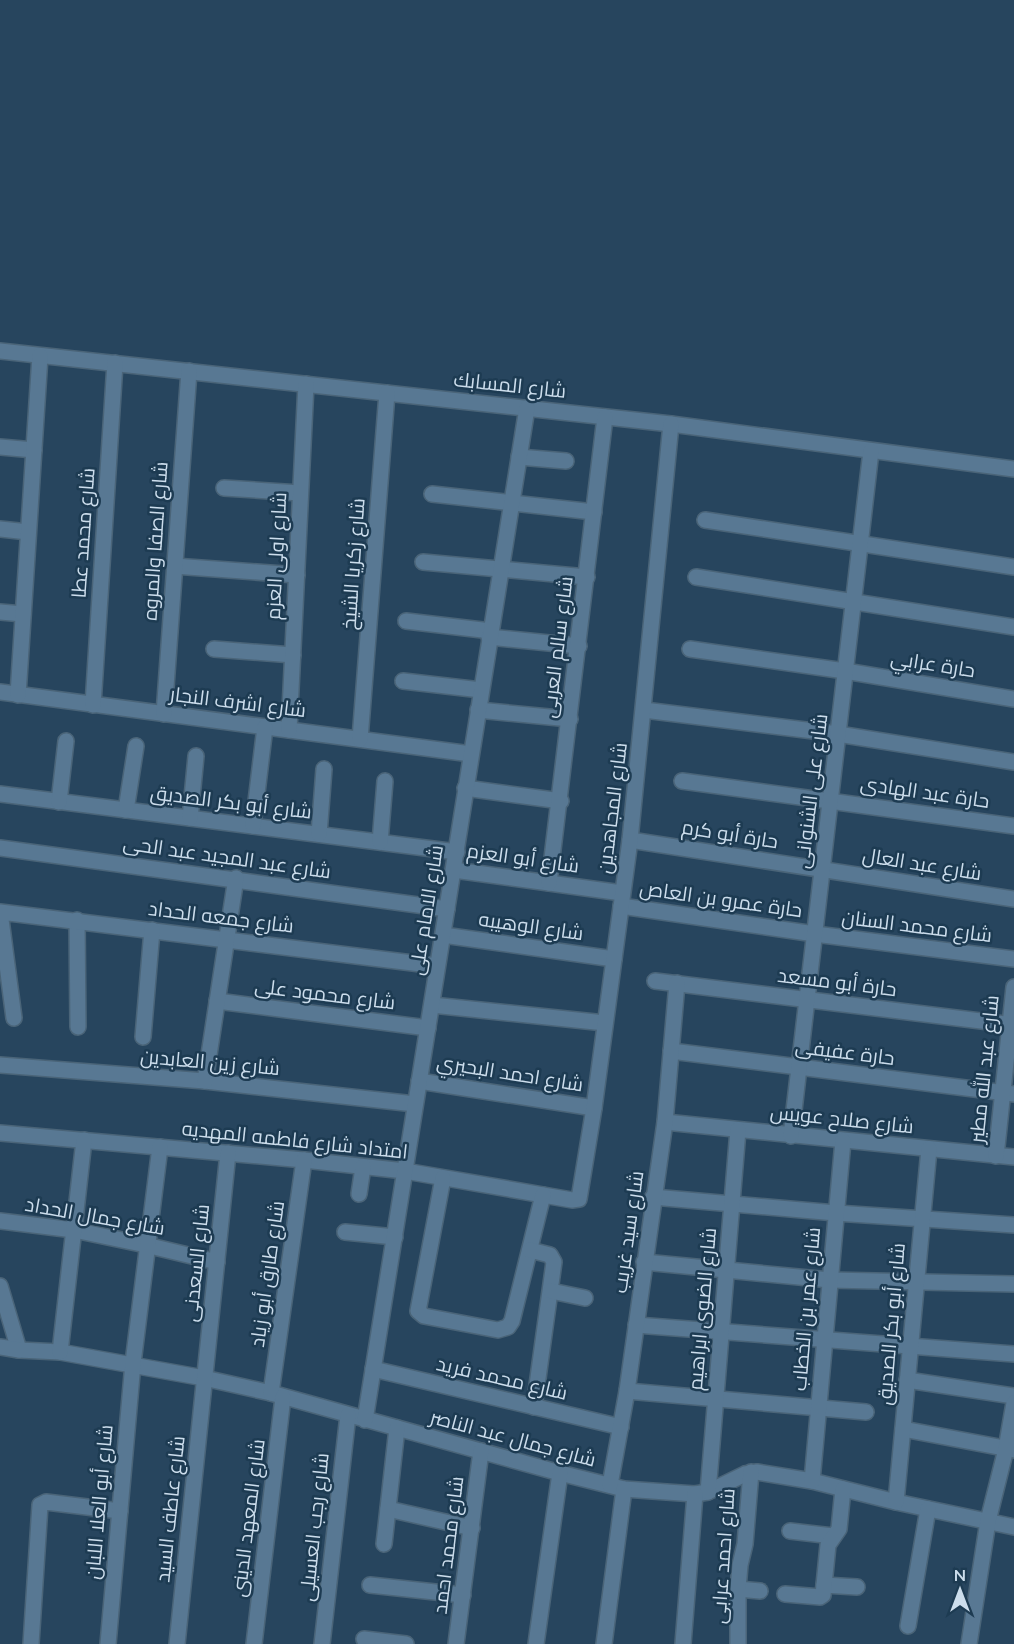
<svg xmlns="http://www.w3.org/2000/svg" width="1014" height="1644" viewBox="0 0 1014 1644" font-family="Lato,Cairo,sans-serif">
<style>
.lines{fill:none;stroke-linecap:round;stroke-linejoin:round}
.minor-casing{stroke:#4a6478;stroke-width:18}
.minor{stroke:#587893;stroke-width:15}
.labels{text-anchor:middle;stroke-width:5;stroke-linejoin:round;paint-order:stroke}
.street-label{font-size:20px;fill:#ccddec;stroke:#1d3b52}
</style>
<rect width="100%" height="100%" fill="#27455e"/>
<g class="lines">
<g class="minor-casing">
<g id="minor">
<path d="M0,351L671,424L1014,469"/>
<path d="M0,447L34,450"/>
<path d="M519,457L566,461"/>
<path d="M224,488L300,493"/>
<path d="M432,494L594,512"/>
<path d="M705,520L1014,567"/>
<path d="M0,529L28,532"/>
<path d="M423,562L587,577"/>
<path d="M174,566L297,575"/>
<path d="M696,577L1014,627"/>
<path d="M0,612L23,614"/>
<path d="M406,621L491,631"/>
<path d="M489,637L579,646"/>
<path d="M214,649L293,655"/>
<path d="M690,649L845,671L1014,699"/>
<path d="M403,681L481,690"/>
<path d="M0,692L471,754"/>
<path d="M18,695L40,356"/>
<path d="M93,705L115,363"/>
<path d="M478,710L570,719"/>
<path d="M644,710L838,734L1014,762"/>
<path d="M164,714L189,371"/>
<path d="M289,730L306,384"/>
<path d="M360,739L387,393"/>
<path d="M682,781L1014,826"/>
<path d="M465,788L561,801"/>
<path d="M0,794L457,852"/>
<path d="M59,802L66,741"/>
<path d="M126,810L136,746"/>
<path d="M190,818L196,756"/>
<path d="M253,826L265,727"/>
<path d="M319,834L324,769"/>
<path d="M630,840L1014,899"/>
<path d="M380,842L385,781"/>
<path d="M0,848L447,909"/>
<path d="M454,870L622,893"/>
<path d="M549,883L605,417"/>
<path d="M621,906L815,934L1014,959"/>
<path d="M77,920L78,1027"/>
<path d="M443,935L614,959"/>
<path d="M655,981L1014,1025"/>
<path d="M217,1001L428,1028"/>
<path d="M432,1005L605,1023"/>
<path d="M14,1018L0,912L437,966"/>
<path d="M143,1037L152,930"/>
<path d="M671,1051L1014,1094"/>
<path d="M0,1065L205,1081L415,1104"/>
<path d="M205,1081L236,878"/>
<path d="M419,1081L594,1108"/>
<path d="M665,1122L1014,1157"/>
<path d="M0,1133L304,1160L405,1171L572,1200L579,1199L594,1108L630,840L671,424"/>
<path d="M791,1136L871,451"/>
<path d="M996,1156L1014,987"/>
<path d="M443,1178L418,1311L424,1316L498,1330L508,1327L512,1321L543,1195"/>
<path d="M359,1194L363,1167"/>
<path d="M653,1197L836,1213L1014,1225"/>
<path d="M0,1221L74,1230L146,1245L217,1262"/>
<path d="M345,1232L395,1237"/>
<path d="M530,1250L550,1255L554,1262L534,1407"/>
<path d="M644,1262L830,1280L1014,1284"/>
<path d="M0,1286L19,1350"/>
<path d="M551,1291L585,1298"/>
<path d="M636,1325L1014,1354"/>
<path d="M0,1347L19,1350L60,1352L204,1378L271,1393L560,1473L624,1489L695,1494L708,1492L745,1474L757,1472L812,1481L896,1502L1014,1527"/>
<path d="M60,1352L84,1140"/>
<path d="M373,1369L621,1427"/>
<path d="M907,1380L1014,1396"/>
<path d="M627,1391L866,1412"/>
<path d="M271,1393L304,1160"/>
<path d="M365,1420L527,408"/>
<path d="M903,1429L1014,1450"/>
<path d="M812,1481L843,1141"/>
<path d="M610,1485L627,1391L665,1122L677,983"/>
<path d="M708,1492L738,1130"/>
<path d="M896,1502L929,1149"/>
<path d="M388,1509L472,1528"/>
<path d="M790,1531L833,1536"/>
<path d="M384,1544L397,1428"/>
<path d="M370,1585L463,1595"/>
<path d="M824,1585L857,1587"/>
<path d="M738,1589L760,1591"/>
<path d="M785,1594L820,1597L823,1595L828,1545L839,1529L843,1489"/>
<path d="M908,1626L928,1509"/>
<path d="M364,1639L406,1644"/>
<path d="M31,1644L40,1505L46,1502L120,1511"/>
<path d="M108,1644L133,1363L160,1147"/>
<path d="M177,1644L228,1153"/>
<path d="M254,1644L283,1397"/>
<path d="M322,1644L348,1415"/>
<path d="M456,1644L481,1451"/>
<path d="M536,1644L560,1473"/>
<path d="M604,1644L624,1489"/>
<path d="M683,1644L695,1494"/>
<path d="M738,1644V1589L740,1565L745,1544L751,1472"/>
<path d="M969,1644L988,1521L1006,1449L1014,1403"/>
</g>
</g>
<use href="#minor" class="minor"/>
</g>
<g class="labels">
<g class="street-label">
<text transform="translate(510 385) rotate(6)" y="7">شارع المسابك</text>
<text transform="translate(83 533) rotate(-86)" y="7">شارع محمد عطا</text>
<text transform="translate(155 541) rotate(-86)" y="7">شارع الصفا والمروه</text>
<text transform="translate(276 556) rotate(-87)" y="7">شارع اولى العزم</text>
<text transform="translate(353 564) rotate(-86)" y="7">شارع زكريا الشيخ</text>
<text transform="translate(557 647) rotate(-83)" y="7">شارع سالم العربى</text>
<text transform="translate(933 664) rotate(9)" y="7">حارة عرابي</text>
<text transform="translate(238 702) rotate(7)" y="7">شارع اشرف النجار</text>
<text transform="translate(811 791) rotate(-83)" y="7">شارع على الشنوانى</text>
<text transform="translate(925 792) rotate(8)" y="7">حارة عبد الهادى</text>
<text transform="translate(231 802) rotate(7)" y="7">شارع أبو بكر الصديق</text>
<text transform="translate(612 808) rotate(-83)" y="7">شارع المجاهدين</text>
<text transform="translate(730 834) rotate(9)" y="7">حارة أبو كرم</text>
<text transform="translate(227 857) rotate(8)" y="7">شارع عبد المجيد عبد الحى</text>
<text transform="translate(523 858) rotate(8)" y="7">شارع أبو العزم</text>
<text transform="translate(922 864) rotate(9)" y="7">شارع عبد العال</text>
<text transform="translate(721 899) rotate(8)" y="7">حارة عمرو بن العاص</text>
<text transform="translate(426 910) rotate(-81)" y="7">شارع الامام على</text>
<text transform="translate(221 917) rotate(7)" y="7">شارع جمعه الحداد</text>
<text transform="translate(531 926) rotate(8)" y="7">شارع الوهيبه</text>
<text transform="translate(917 926) rotate(7)" y="7">شارع محمد السنان</text>
<text transform="translate(837 982) rotate(7)" y="7">حارة أبو مسعد</text>
<text transform="translate(325 994) rotate(7)" y="7">شارع محمود على</text>
<text transform="translate(845 1052) rotate(7)" y="7">حارة عفيفى</text>
<text transform="translate(210 1062) rotate(5)" y="7">شارع زين العابدين</text>
<text transform="translate(984 1069) rotate(-84)" y="7">شارع عبد الله مطير</text>
<text transform="translate(510 1073) rotate(9)" y="7">شارع احمد البحيري</text>
<text transform="translate(842 1119) rotate(6)" y="7">شارع صلاح عويس</text>
<text transform="translate(295 1140) rotate(6)" y="7">امتداد شارع فاطمه المهديه</text>
<text transform="translate(95 1216) rotate(10)" y="7">شارع جمال الحداد</text>
<text transform="translate(628 1232) rotate(-82)" y="7">شارع سيد غريب</text>
<text transform="translate(196 1263) rotate(-84)" y="7">شارع السعدنى</text>
<text transform="translate(267 1274) rotate(-82)" y="7">شارع طارق أبو زياد</text>
<text transform="translate(702 1309) rotate(-85)" y="7">شارع الضوى ابراهيم</text>
<text transform="translate(806 1309) rotate(-85)" y="7">شارع عمر بن الخطاب</text>
<text transform="translate(891 1324) rotate(-85)" y="7">شارع أبو بكر الصديق</text>
<text transform="translate(502 1378) rotate(13)" y="7">شارع محمد فريد</text>
<text transform="translate(513 1438) rotate(15)" y="7">شارع جمال عبد الناصر</text>
<text transform="translate(99 1502) rotate(-85)" y="7">شارع أبو العلا اللبان</text>
<text transform="translate(170 1509) rotate(-84)" y="7">شارع عاطف السيد</text>
<text transform="translate(248 1518) rotate(-83)" y="7">شارع المعهد الدينى</text>
<text transform="translate(314 1527) rotate(-84)" y="7">شارع رجب العسيلى</text>
<text transform="translate(448 1545) rotate(-83)" y="7">شارع محمد احمد</text>
<text transform="translate(723 1556) rotate(-86)" y="7">شارع احمد عرابى</text>
</g>
</g>
<g transform="translate(960 1590)" stroke="#1d3b52" stroke-width="4.5" paint-order="stroke">
<path d="M0-4.5L10 22L0 15L-10 22Z" fill="#ccddec"/>
<text y="-9" font-size="16" font-weight="bold" text-anchor="middle" fill="#ccddec">N</text>
</g>
</svg>
